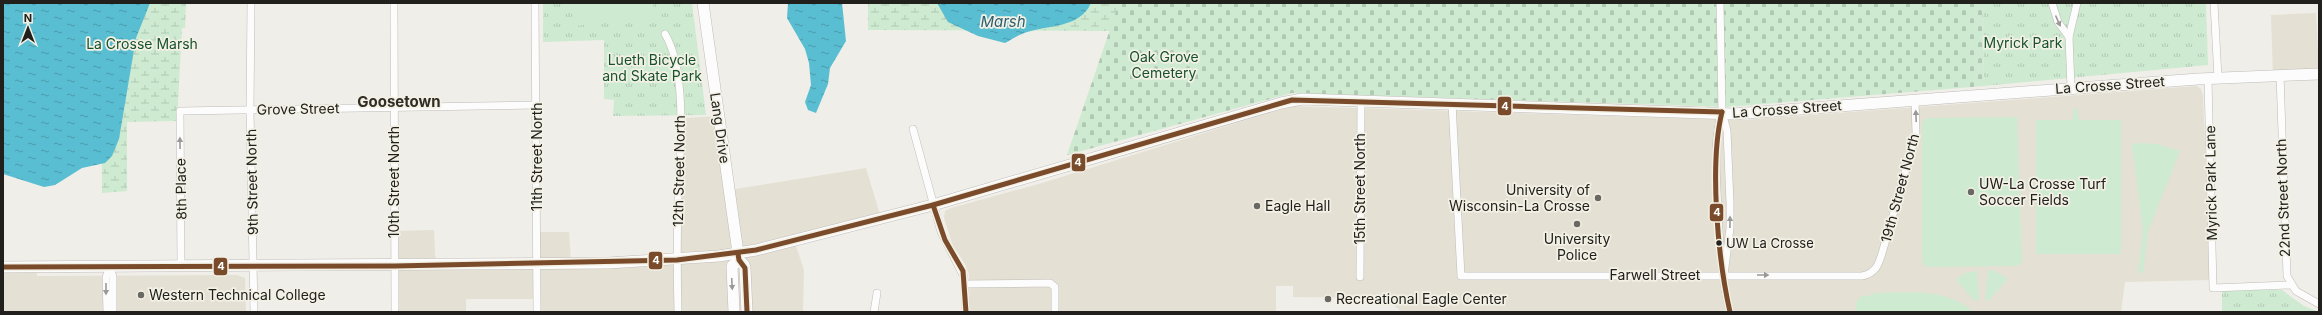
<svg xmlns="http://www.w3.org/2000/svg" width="2322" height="315" viewBox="0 0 2322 315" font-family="Inter,sans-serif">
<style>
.built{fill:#e4e0d4}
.grass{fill:url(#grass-tufts)}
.wetland{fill:url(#wetland-marsh)}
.cemetery{fill:url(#cemetery-stones)}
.pitch{fill:#ceead1}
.water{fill:url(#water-ripples)}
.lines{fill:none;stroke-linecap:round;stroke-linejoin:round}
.street-casing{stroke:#bebcb8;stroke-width:8}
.primary-casing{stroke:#bebcb8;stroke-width:12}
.street{stroke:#fdfcfc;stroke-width:7}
.primary{stroke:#fdfcfc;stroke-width:11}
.bus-1-casing{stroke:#f3f0e5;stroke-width:8}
.bus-1{stroke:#7a4b2a;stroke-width:5}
.oneway{fill:#9a9997}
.poi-dot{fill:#696863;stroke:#f3f0e5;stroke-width:1.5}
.bus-dot{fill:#21201c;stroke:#f3f0e5;stroke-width:1.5}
.labels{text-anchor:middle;stroke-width:3.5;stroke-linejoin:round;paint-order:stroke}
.bus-label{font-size:13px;fill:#21201c;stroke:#f3f0e5;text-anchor:start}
.park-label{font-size:14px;fill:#16532c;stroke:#f3f0e5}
.street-label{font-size:14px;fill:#21201c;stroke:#f3f0e5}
.poi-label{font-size:14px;fill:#21201c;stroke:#f3f0e5;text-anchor:start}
.water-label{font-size:15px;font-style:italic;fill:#2c5f6e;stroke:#f3f0e5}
.neighbourhood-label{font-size:15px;font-weight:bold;fill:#2f2d25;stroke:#f3f0e5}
.line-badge{stroke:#f3f0e5;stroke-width:1.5}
.badge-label{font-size:11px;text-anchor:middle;font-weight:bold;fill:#fff}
</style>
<defs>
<pattern id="grass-tufts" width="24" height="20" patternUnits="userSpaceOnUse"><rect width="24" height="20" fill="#ceead1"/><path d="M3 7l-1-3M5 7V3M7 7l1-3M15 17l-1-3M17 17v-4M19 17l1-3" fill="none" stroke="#b1c8b3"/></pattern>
<pattern id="wetland-marsh" width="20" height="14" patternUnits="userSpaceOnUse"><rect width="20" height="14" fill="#ceead1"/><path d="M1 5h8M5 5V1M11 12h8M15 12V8" fill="none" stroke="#b1c8b3"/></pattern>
<pattern id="cemetery-stones" width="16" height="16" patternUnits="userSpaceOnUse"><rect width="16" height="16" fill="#ceead1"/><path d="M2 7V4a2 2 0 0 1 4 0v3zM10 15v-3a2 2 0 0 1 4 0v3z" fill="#b1c8b3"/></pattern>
<pattern id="water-ripples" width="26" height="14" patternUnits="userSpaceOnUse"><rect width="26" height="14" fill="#5abed2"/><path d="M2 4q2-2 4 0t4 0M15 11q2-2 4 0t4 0" fill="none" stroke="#4a9aaa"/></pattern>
</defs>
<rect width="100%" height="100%" fill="#f0eee8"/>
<g class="built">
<path d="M2316,13L2319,74L2273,76L2271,15Z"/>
<path d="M2197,86L2201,89L2203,96L2211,280L2125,282L2121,312H1402L1387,300L1374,298L1293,297V286H1276V312H970L969,274L965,264L953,246L944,218L945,211L951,208L1042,183L1291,106L1744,120Z"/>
<path d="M719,116L729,190L866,168L881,218L794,240L804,270L803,312H537V299H466V312H395V231L434,230L435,255L438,265L538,264V232H569L571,264L676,260L686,118Z"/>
<path d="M3,267H36L37,276L237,275L245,278L246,312H3Z"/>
</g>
<g class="grass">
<path d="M543,3H692L706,115L613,116L614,100L604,99V40L543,42Z"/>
<path d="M1982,3H2206L2208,65L1984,86Z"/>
<path d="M2222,290H2282L2304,306L2319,312H2222Z"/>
</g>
<g class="wetland">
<path d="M101,3H186L185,28H182L177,121L127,122V191L102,193Z"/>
<path d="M868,3H1119L1110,31L868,30Z"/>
</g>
<path class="cemetery" d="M1119,3H1982L1984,86L1727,107L1292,93L1067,155Z"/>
<g class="pitch">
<path d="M571,3H653V17L574,26Z"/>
<path d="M2074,108H2077L2079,120H2121V254H2036V120H2072Z"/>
<path d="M2017,117L2022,262L2017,266L1926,267L1922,262V122L1927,118Z"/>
<path d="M2140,143L2157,144L2180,151L2148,231L2143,273L2138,272L2143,231L2132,144Z"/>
<path d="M1988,270L1995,271L2008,279L1988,301L1985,299Z"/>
<path d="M1977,271L1979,299L1975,301L1956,280L1965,273Z"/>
<path d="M1875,293C1912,293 1943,287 1974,312H1856V302L1861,296H1869Z"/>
</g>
<g class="water">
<path d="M3,3H150L136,38L119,139L112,156L105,163L82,168L55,185L44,187L3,174Z"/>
<path d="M788,3H842L846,41L830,68L828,84L816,113L808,110L805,102L811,85L809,63L805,49L787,18Z"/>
<path d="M937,3H1091C1079,30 1045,24 1022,34C1016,36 1011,40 1005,43L978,36L948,22Z"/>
</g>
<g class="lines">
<g class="street-casing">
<g id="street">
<path d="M251,3L250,110L254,312"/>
<path d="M394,3L395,312"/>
<path d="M535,3L537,312"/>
<path d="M1720,3L1722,112L1727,131L1730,203V228L1724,275"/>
<path d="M2052,3L2058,22L2069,37"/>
<path d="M2214,3L2218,78"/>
<path d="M665,34C688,72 680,154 678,199C677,237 677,274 678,312"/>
<path d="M2280,75L2287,276L2296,291L2319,304"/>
<path d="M2208,79L2213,288L2291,285"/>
<path d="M2071,88L2069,37L2077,3"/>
<path d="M1452,103L1461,276H1862C1877,273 1879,263 1883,250L1916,134L1915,100"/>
<path d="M1722,112C1714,139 1716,164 1717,191C1719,231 1720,273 1730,312"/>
<path d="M913,129L941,232L964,277L966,312"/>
<path d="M181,266L180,111L536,105"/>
<path d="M110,267L113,277V312"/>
<path d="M1360,277L1361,101"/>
<path d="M965,284L1050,283L1055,287V312"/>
<path d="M107,312L106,277L110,267"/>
<path d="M874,312L877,293"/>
</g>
</g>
<g class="primary-casing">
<g id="primary">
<path d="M703,3L739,260L744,265L745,268L747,312"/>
<path d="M3,267L608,263L719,256L756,250L933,205L1281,103L1302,99L1733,114L2198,79L2319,74"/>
<path d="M734,312L732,266L739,260"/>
</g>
</g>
<use href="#street" class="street"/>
<use href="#primary" class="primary"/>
<g class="bus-1-casing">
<g id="bus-1">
<path d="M1722,112C1709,165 1718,259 1730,312"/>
<path d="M933,205L945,240L963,271L966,312"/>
<path d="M738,254L739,260L745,268L747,312"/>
<path d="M3,267L395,266L677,260L756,250L933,205L1292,100L1722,112"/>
</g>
</g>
<use href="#bus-1" class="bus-1"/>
</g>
<defs><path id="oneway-solid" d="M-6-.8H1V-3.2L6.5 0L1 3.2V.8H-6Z"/></defs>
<g class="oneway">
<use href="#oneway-solid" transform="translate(2058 21) rotate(66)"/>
<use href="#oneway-solid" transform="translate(1916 116) rotate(-92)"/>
<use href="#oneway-solid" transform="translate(180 143) rotate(-91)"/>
<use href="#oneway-solid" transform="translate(1730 222) rotate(-89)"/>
<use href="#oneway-solid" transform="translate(1763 275)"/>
<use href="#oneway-solid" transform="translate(732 284) rotate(87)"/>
<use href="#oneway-solid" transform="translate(106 289) rotate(90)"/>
</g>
<g class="poi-dot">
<circle cx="1971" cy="192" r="4"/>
<circle cx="1598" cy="198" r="4"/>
<circle cx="1257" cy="206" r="4"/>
<circle cx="1577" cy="224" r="4"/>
<circle cx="141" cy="295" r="4"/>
<circle cx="1328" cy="299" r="4"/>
</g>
<circle class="bus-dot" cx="1719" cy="243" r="3.5"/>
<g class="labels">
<g class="bus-label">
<text x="1726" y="248">UW La Crosse</text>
</g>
<g class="park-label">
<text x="2023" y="48">Myrick Park</text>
<text x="142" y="49">La Crosse Marsh</text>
<text x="1164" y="62">Oak Grove<tspan x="1164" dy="16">Cemetery</tspan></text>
<text x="652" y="65">Lueth Bicycle<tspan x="652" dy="16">and Skate Park</tspan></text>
</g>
<g class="street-label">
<text transform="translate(2110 85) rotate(-4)" y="5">La Crosse Street</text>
<text transform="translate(298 109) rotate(-1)" y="5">Grove Street</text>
<text transform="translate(1787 109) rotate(-4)" y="5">La Crosse Street</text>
<text transform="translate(720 128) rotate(82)" y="5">Lang Drive</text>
<text transform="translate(537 157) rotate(-90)" y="5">11th Street North</text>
<text transform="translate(679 171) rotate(-89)" y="5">12th Street North</text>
<text transform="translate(252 182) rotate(-91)" y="5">9th Street North</text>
<text transform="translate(394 182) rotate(-90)" y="5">10th Street North</text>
<text transform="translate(2211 183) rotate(-91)" y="5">Myrick Park Lane</text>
<text transform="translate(1900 188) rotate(-75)" y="5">19th Street North</text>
<text transform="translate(181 189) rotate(-91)" y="5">8th Place</text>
<text transform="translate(1360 189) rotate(-90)" y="5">15th Street North</text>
<text transform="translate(2283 198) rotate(-92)" y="5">22nd Street North</text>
<text x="1655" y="280">Farwell Street</text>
</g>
<g class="poi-label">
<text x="1979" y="189">UW-La Crosse Turf<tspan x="1979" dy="16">Soccer Fields</tspan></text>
<text x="1590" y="195" text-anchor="end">University of<tspan x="1590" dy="16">Wisconsin-La Crosse</tspan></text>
<text x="1265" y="211">Eagle Hall</text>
<text x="1577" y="244" text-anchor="middle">University<tspan x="1577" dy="16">Police</tspan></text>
<text x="149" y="300">Western Technical College</text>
<text x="1336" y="304">Recreational Eagle Center</text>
</g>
<g class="water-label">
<text x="1003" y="27">Marsh</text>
</g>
<g class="neighbourhood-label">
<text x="399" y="107">Goosetown</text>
</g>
</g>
<g class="line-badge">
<rect x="1497" y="96" width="15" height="20" rx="4" fill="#7a4b2a"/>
<rect x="1071" y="153" width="15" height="19" rx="4" fill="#7a4b2a"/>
<rect x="1709" y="203" width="15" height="19" rx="4" fill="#7a4b2a"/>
<rect x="648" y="251" width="15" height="19" rx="4" fill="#7a4b2a"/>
<rect x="213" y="257" width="15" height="19" rx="4" fill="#7a4b2a"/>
</g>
<g class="badge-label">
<text x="1505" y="110">4</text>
<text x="1078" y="166">4</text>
<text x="1717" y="216">4</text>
<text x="656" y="264">4</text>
<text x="221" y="270">4</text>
</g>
<rect width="2322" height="315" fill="none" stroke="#21201c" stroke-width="8"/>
<g transform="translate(28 28)" stroke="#f3f0e5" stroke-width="3" paint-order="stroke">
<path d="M0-3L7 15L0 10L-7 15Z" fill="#21201c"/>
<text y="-6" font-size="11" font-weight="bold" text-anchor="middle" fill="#21201c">N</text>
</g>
</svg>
